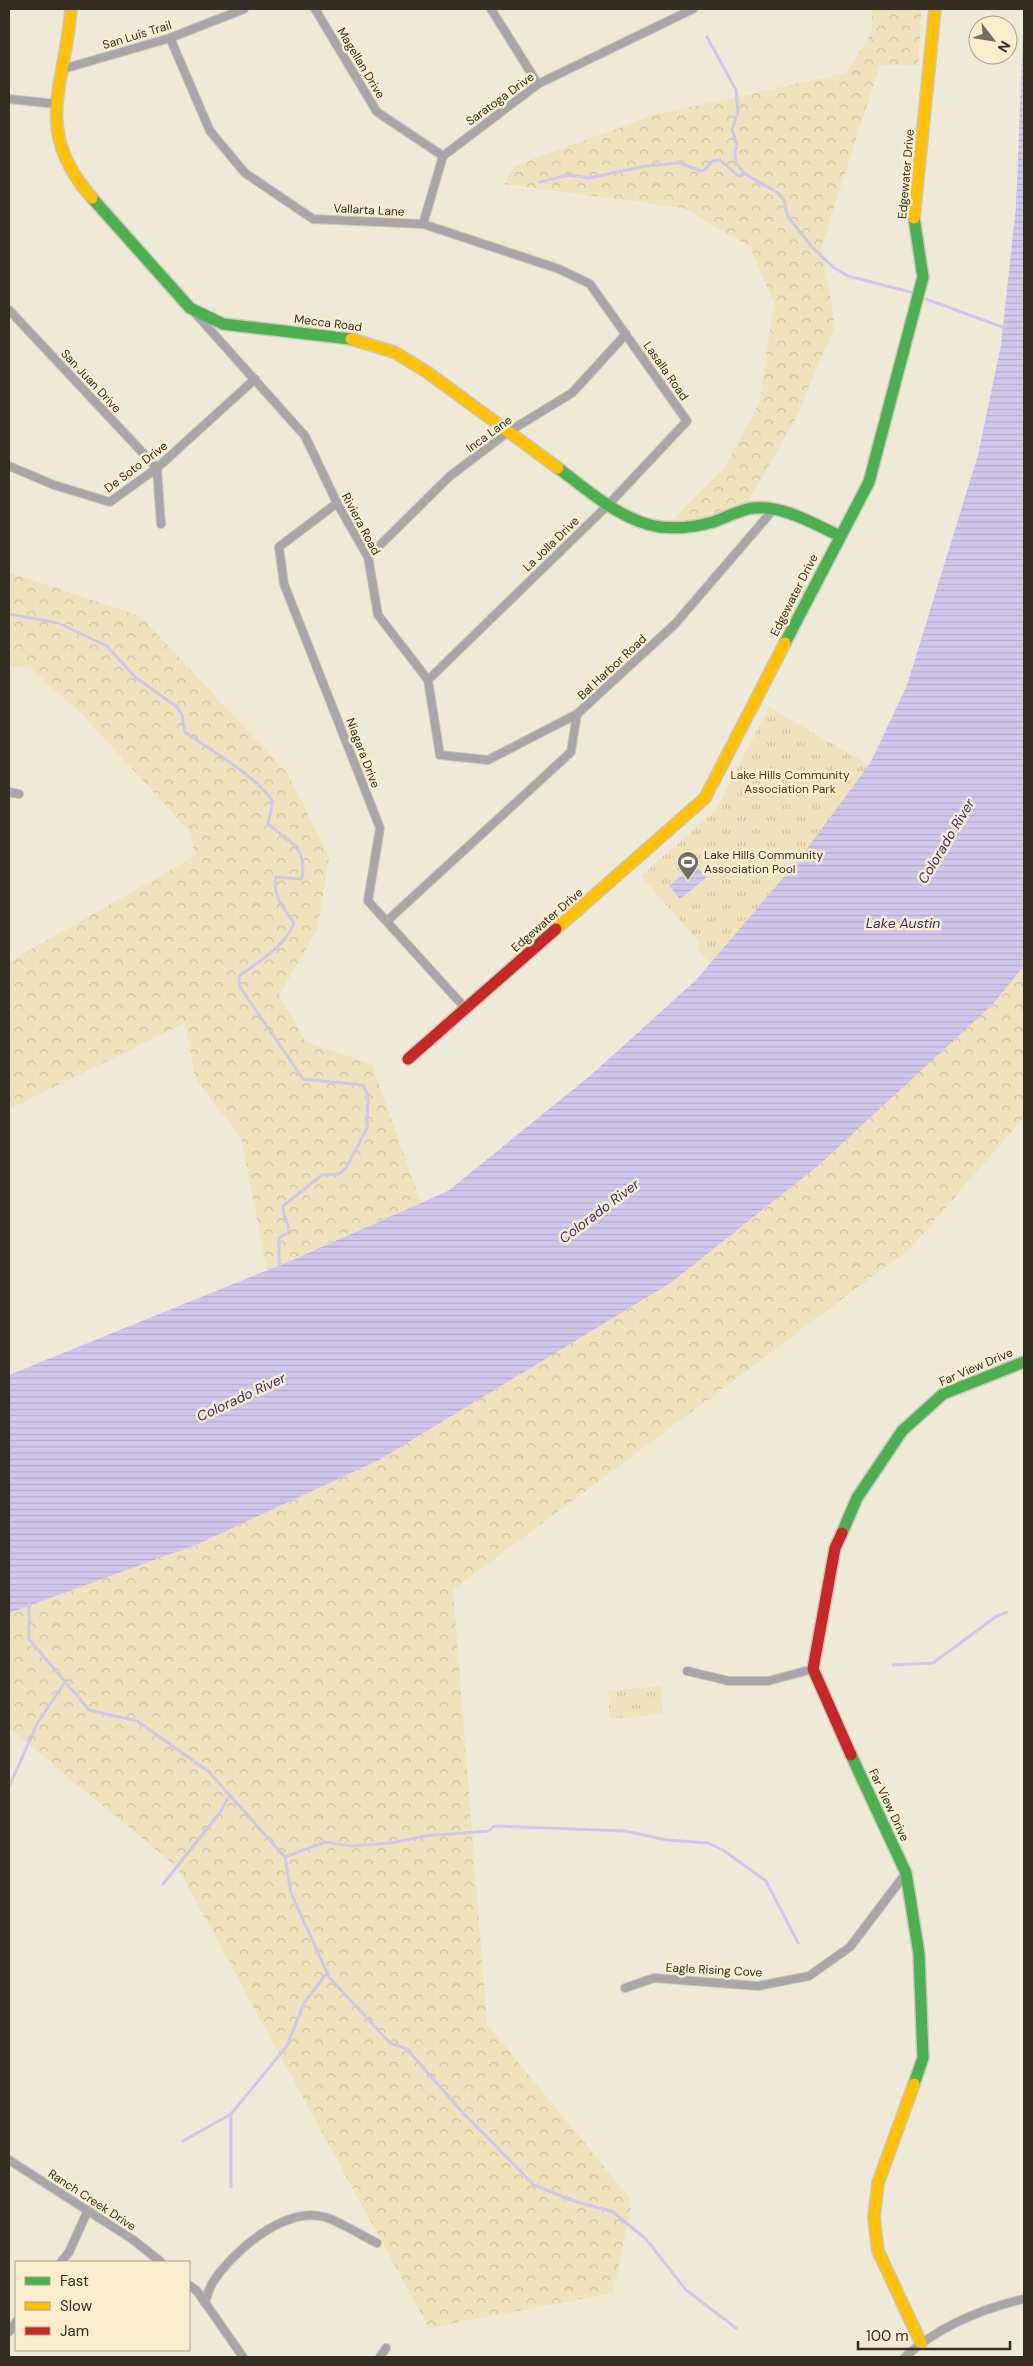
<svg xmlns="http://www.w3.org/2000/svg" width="1033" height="2366" viewBox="0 0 1033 2366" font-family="'DM Sans',sans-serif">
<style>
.forest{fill:url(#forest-crowns)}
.park{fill:url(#park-tufts)}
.water{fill:url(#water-rules)}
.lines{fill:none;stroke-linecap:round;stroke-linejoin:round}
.stream{stroke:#d0c7ed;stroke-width:3}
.street-casing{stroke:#cbc7b9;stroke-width:10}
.fast-casing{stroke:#cbc7b9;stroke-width:14}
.slow-casing{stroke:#cbc7b9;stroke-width:14}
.jam-casing{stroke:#cbc7b9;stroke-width:14}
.street{stroke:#a8a6a8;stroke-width:8}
.fast{stroke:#4caf50;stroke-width:11}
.slow{stroke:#ffc107;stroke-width:11}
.jam{stroke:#c62828;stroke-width:11}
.labels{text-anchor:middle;stroke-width:5;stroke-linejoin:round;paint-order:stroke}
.street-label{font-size:12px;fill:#322e22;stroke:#f9edce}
.park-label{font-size:12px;fill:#4c3b06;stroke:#f9edce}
.poi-label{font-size:12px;fill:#322e22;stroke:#f9edce;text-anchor:start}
.water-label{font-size:14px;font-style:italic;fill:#3e2b71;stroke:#f9edce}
</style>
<defs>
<pattern id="forest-crowns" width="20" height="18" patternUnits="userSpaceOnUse" patternTransform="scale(1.25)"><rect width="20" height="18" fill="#f0e2bc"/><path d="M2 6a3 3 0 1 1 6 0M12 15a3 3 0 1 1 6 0" fill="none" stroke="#cec2a1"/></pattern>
<pattern id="park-tufts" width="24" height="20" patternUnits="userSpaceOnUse" patternTransform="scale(1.25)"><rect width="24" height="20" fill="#f0e2bc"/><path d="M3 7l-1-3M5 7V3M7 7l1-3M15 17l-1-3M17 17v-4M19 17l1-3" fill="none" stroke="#cec2a1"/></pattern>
<pattern id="water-rules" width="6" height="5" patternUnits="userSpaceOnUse" patternTransform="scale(1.25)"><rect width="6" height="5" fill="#d0c7ed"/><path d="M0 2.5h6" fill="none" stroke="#b3abcb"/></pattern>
</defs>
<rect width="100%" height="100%" fill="#efe9d8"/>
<g class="forest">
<path d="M872,9H922L918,65H880L822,245L835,326L795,420L748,501L704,518L672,521L724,468L759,404L774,303L750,247L684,208L504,184L514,166L658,114L846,73L872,32Z"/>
<path d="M9,572L140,616L288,774L329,857L317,931L279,995L306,1042L372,1064L421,1203L267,1270L241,1138L195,1078L185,1023L9,1109V962L195,856L190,832L81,713L31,669L9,665Z"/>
<path d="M1024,966V1117L912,1247L453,1590L487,2024L632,2201L613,2293L429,2328L177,1867L9,1728V1613L198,1544L379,1460L672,1282L819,1165L993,1004Z"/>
</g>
<g class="park">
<path d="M769,707L869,765L800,858L710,964L696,947L700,943L641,876L716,810Z"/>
<path d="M661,1686L663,1714L610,1719L608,1691Z"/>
</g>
<g class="water">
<path d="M1024,9V966L993,1004L819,1165L672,1282L379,1460L198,1544L9,1613V1375L290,1261L448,1191L591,1075L696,980L800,858L871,762L907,685L978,455L1001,345L1016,206Z"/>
<path d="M690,861L707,877L680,899L669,886L682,875L679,870Z"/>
</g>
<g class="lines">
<g class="stream">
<path d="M707,37L736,90L738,112L732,130L737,144L735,152L736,163L745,174"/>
<path d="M540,182L569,175L589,178L646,166L680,163L701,171L705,170L712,161L720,160L737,175L740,176L745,174L778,193L784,200L788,217L813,248L834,268L848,276L914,293"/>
<path d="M926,299L1005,328"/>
<path d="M9,614L58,623L107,646L135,677L177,707L182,715L185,732C209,749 259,778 273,802L268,824L297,847C302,855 305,870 301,879L276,877C272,896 284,909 294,923C286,946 258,962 239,976L240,987L303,1079L363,1085L368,1095L367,1128L346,1168L339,1174L322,1175L283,1206C283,1219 289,1222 289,1232L279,1238V1268"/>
<path d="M29,1603V1639L89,1710L137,1721L208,1771L285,1857L291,1893L329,1977L390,2043L407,2049L463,2113L534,2185L571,2200L613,2212L646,2239L686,2290L736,2328"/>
<path d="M893,1665L933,1663L997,1616L1007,1612"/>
<path d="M9,1787L38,1722L65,1682"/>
<path d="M285,1857L325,1842L351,1846L391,1843L425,1836L489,1831L494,1826L625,1831L667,1840L708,1843L723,1850L766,1881L798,1943"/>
<path d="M163,1884L219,1814L230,1795"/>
<path d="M183,2141L231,2114L287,2046L304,2003L327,1973"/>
<path d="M231,2187V2114"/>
</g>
<g class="street-casing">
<g id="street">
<path d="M315,9L377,112L443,156"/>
<path d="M491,9L538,84"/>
<path d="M170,38L210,131L245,173L313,219L423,224L559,269L590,284L687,421L608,505L428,680"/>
<path d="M63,69L170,38L244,9"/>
<path d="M9,99L56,104"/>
<path d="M423,224L443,156L538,84L693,9"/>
<path d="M9,310L157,468L161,524"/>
<path d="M195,313L305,436L337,503L368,557L378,615L428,680L440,755L488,760L577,714"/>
<path d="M9,466L54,485L110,502L157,468L255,379"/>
<path d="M337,503L279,547L284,584L380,828L368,901L466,1009"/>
<path d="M368,557L450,476L508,432L572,393L626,334"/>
<path d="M9,792L19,794"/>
<path d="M387,921L571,752L577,714L675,624L773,510"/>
<path d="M687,1671L729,1681H768L813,1669"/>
<path d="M625,1988L654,1978L758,1986L809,1976L850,1947L906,1873"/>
<path d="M9,2160L132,2239L161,2262"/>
<path d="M61,2262L69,2252L88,2210"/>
<path d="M189,2285L197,2291L243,2357"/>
<path d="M205,2303C207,2296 209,2288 213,2282C233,2251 285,2206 325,2217C343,2223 360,2235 377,2243"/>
<path d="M9,2332L16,2322"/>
<path d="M380,2357L386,2348"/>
<path d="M905,2357C938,2327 981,2309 1024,2299"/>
</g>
</g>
<g class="fast-casing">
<g id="fast">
<path d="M92,198L190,308L223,324L351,339"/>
<path d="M558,468C589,491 621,521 660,527C678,529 696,527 713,522C727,517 739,510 753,508C783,505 814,524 840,536"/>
<path d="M785,643L869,482L923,277L914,218"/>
<path d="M842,1533L857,1498L902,1431L943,1394L1024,1362"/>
<path d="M851,1755L906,1873L919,1954L923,2058L914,2084"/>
</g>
</g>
<g class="slow-casing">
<g id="slow">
<path d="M71,9C65,87 32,129 92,198"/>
<path d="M914,218L935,9"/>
<path d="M351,339L394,352L427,372L558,468"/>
<path d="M556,929L705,798L785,643"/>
<path d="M914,2084L878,2183L874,2218L878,2251L921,2343"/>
</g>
</g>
<g class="jam-casing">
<g id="jam">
<path d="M408,1059L556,929"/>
<path d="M842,1533L835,1548L813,1669L851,1755"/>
</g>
</g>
<use href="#street" class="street"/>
<use href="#fast" class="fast"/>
<use href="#slow" class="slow"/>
<use href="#jam" class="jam"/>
</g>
<defs>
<g id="stadium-pin" transform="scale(1.125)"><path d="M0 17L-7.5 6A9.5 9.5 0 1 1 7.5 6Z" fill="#746f62" stroke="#f9edce"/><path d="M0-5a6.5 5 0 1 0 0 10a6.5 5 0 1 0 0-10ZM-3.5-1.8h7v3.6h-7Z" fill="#fff"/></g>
</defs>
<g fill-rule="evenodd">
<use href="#stadium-pin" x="688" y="862"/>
</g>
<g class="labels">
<g class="street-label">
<text transform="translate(137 35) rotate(-17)" y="4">San Luis Trail</text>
<text transform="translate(361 63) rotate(59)" y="4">Magellan Drive</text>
<text transform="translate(500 99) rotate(-36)" y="4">Saratoga Drive</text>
<text transform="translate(906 174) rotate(-85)" y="4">Edgewater Drive</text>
<text transform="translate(369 210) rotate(3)" y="4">Vallarta Lane</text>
<text transform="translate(328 323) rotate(7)" y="4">Mecca Road</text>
<text transform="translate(666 371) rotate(55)" y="4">Lasalla Road</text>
<text transform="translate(91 381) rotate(47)" y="4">San Juan Drive</text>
<text transform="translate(489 434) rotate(-36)" y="4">Inca Lane</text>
<text transform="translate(136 467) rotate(-37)" y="4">De Soto Drive</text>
<text transform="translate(361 524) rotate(62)" y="4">Riviera Road</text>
<text transform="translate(551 544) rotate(-44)" y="4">La Jolla Drive</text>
<text transform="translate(794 595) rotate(-63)" y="4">Edgewater Drive</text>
<text transform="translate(612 667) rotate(-43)" y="4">Bal Harbor Road</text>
<text transform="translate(363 753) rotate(69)" y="4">Niagara Drive</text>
<text transform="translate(547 920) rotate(-41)" y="4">Edgewater Drive</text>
<text transform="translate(976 1367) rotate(-23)" y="4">Far View Drive</text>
<text transform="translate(889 1805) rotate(65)" y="4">Far View Drive</text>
<text transform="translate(714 1970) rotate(3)" y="4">Eagle Rising Cove</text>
<text transform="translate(92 2200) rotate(33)" y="4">Ranch Creek Drive</text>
</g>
<g class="park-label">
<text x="790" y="779">Lake Hills Community<tspan x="790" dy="14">Association Park</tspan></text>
</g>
<g class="poi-label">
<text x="704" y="859">Lake Hills Community<tspan x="704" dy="14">Association Pool</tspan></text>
</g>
<g class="water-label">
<text transform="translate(946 841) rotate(-59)" y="5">Colorado River</text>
<text x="903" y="928">Lake Austin</text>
<text transform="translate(599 1211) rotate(-37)" y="5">Colorado River</text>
<text transform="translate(241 1397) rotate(-25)" y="5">Colorado River</text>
</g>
</g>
<rect width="1033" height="2366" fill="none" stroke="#322e22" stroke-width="20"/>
<rect x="15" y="2261" width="175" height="90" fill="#f9edce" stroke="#a9a189"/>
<rect x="25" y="2277" width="25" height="8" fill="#4caf50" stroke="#a9a189"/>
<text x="60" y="2286" font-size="15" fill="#322e22">Fast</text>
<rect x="25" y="2302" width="25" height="8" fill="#ffc107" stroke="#a9a189"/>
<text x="60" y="2311" font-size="15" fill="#322e22">Slow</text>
<rect x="25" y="2327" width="25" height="8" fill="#c62828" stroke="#a9a189"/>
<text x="60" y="2336" font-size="15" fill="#322e22">Jam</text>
<g transform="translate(993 40) rotate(121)"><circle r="24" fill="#f9edce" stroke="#a9a189"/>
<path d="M0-4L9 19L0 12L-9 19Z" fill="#746f62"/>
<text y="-8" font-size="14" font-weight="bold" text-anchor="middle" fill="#322e22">N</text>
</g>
<path d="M858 2341v8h152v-8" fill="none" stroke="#322e22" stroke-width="2.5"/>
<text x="866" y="2341" font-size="15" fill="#322e22" stroke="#f9edce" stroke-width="4" paint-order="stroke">100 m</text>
</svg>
